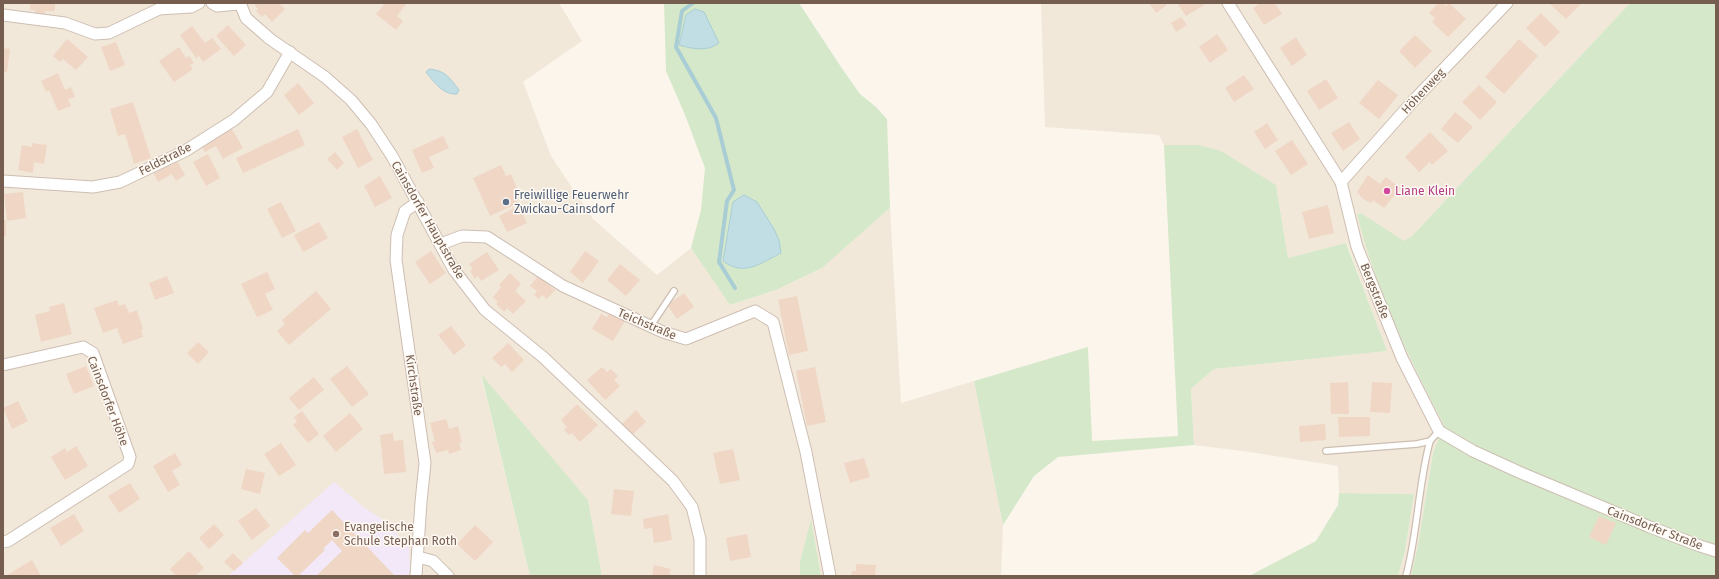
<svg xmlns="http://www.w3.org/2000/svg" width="1719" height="579" viewBox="0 0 1719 579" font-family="'Fira Sans',sans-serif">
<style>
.residential{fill:#f2e8da}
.education{fill:#f2e8f8}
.green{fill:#d6e8ca;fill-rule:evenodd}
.water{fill:#c1dee4;stroke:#a8cdd5}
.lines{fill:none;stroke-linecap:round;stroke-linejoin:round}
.stream{stroke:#a8cdd5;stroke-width:4}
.building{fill:#efd6c5}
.service-casing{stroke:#cdbeb2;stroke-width:8}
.minor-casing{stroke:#cdbeb2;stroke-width:13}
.service{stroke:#fff;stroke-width:5.5}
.minor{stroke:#fff;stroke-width:11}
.hotel-dot{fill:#d1479c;stroke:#fef9f2;stroke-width:1.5}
.service-dot{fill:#5c6f8a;stroke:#fef9f2;stroke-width:1.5}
.education-dot{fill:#8d6e63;stroke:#fef9f2;stroke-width:1.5}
.labels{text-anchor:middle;stroke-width:3;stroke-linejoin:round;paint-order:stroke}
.street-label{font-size:12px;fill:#755d50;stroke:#fef9f2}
.hotel-label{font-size:12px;fill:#b23c85;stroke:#fef9f2;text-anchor:start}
.service-label{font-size:12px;fill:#4e5e75;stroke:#fef9f2;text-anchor:start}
.education-label{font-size:12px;fill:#785e54;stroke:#fef9f2;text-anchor:start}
</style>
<rect width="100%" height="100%" fill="#fbf5ec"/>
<g class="residential">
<path d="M3,3H559L582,41L523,82L551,156L593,219L657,275L691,248L731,305L776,290L822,268L890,208L901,403L974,381L1003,525L1001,576H821L811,520L800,562V576H602L588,500L481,376L530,576H3Z"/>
<path d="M1041,3H1630L1412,236L1404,242L1361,213L1357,214L1376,280L1418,375L1444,425L1433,453L1418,545L1411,576H1398L1405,551L1414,494L1339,493L1338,466L1250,452L1194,445L1191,389L1214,369L1386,351L1347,243L1288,258L1276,185L1199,145H1164L1159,135L1045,127Z"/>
</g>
<path class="education" d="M334,482L366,509L385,521L409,547L410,570L408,576H228Z"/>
<g class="green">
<path d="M664,3H799L841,67L860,94L876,107L887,119L890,208L822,268L776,290L730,305L691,248L701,210L705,168L685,115L666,71ZM733,202H757L781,253C761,263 744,277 723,261Z"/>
<path d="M1630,3H1716V576H1411L1418,545L1433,453L1444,425C1408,357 1375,288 1357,214L1361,213L1404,241L1412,236Z"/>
<path d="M1164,145H1199L1221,151L1276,185L1288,258L1346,243L1387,351L1214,369L1191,389L1194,445L1058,457L1034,476L1003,525L974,381L1088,347L1092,441L1178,436Z"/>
<path d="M481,374L588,500L602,576H530Z"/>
<path d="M1339,493L1414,494L1405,551L1398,576H1249L1316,541L1338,505Z"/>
<path d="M811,519L821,576H800V562Z"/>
</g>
<g class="water">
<path d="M695,9L704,12L719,43C707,52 693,49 679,45L686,15Z"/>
<path d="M429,69C446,71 449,77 459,90L457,94C443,95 434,82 426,72Z"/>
<path d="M744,195L757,202L774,229L779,240L781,253C761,263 744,277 723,261L733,202Z"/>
</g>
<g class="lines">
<path class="stream" d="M693,3L682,11L676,47L716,118L734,190L727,201L719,262L735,288"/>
</g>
<g class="building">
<path d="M30,3H55V11H45V16H35V10H30Z"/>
<path d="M253,3H279L285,9L272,22L265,14L262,17L256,11L258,9Z"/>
<path d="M385,3H407L397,16L403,21L396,30L376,14Z"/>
<path d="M1149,3H1165L1167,5L1156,13Z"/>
<path d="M1177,3H1203L1204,5L1186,16Z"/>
<path d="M1260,3H1275L1282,14L1264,25L1253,8Z"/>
<path d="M1438,3H1443L1446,6L1449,3L1466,19L1448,37L1432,22L1435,18L1429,13Z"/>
<path d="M1549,3H1582L1566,19Z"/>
<path d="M1541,13L1560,32L1545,47L1526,28Z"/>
<path d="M1181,17L1187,25L1176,32L1171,23Z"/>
<path d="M228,25L246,45L234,56L216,36Z"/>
<path d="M192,26L205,43L212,38L221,49L203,62L199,56L196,58L180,35Z"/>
<path d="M1217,34L1228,50L1210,63L1199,47Z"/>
<path d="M1415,35L1432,51L1415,68L1399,51Z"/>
<path d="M1296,37L1307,55L1292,66L1280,48Z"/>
<path d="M67,39L88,57L76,70L63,59L60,62L53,56Z"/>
<path d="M1519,39L1538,56L1504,94L1485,77Z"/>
<path d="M116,42L125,65L110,71L101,47Z"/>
<path d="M179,47L186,58L189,56L194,63L190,65L193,69L174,82L159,61Z"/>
<path d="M3,48L10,49L7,72H3Z"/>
<path d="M58,73L65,90L71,87L75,97L68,99L71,106L58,111L49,90L46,92L41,81Z"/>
<path d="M1244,75L1254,89L1234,102L1225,88Z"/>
<path d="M1326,79L1338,98L1319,110L1307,91Z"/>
<path d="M1378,80L1398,95L1379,119L1359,103Z"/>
<path d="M298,83L314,103L299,115L284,95Z"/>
<path d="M1479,85L1497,102L1480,120L1462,102Z"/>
<path d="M133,102L151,158L134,164L125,134L118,136L110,109Z"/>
<path d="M1455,112L1473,127L1458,143L1441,129Z"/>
<path d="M1349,122L1360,139L1343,151L1331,133Z"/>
<path d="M1267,123L1278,140L1265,149L1254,132Z"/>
<path d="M232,129L243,148L223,159L216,146L205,152L201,145Z"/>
<path d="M298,129L305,145L243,173L236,158Z"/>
<path d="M357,129L373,160L358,168L342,137Z"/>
<path d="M1430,132L1448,151L1432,165L1430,162L1419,172L1405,157Z"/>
<path d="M443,136L449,148L429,157L434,168L422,173L412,150Z"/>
<path d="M1292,140L1308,164L1291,175L1275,151Z"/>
<path d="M32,143L47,145L44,164L34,162L33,173L18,170L22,145L32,147Z"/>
<path d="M335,152L344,163L337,170L327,159Z"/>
<path d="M208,154L220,178L206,186L193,162Z"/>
<path d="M176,159L185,175L176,181L172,174L158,182L153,172Z"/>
<path d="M501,165L506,176L511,174L517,189L513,191L518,203L490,216L473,178Z"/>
<path d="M1368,175L1380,184L1386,177L1400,188L1384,208L1373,200L1371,203L1363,199L1357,192Z"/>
<path d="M380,176L392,198L375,207L364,186Z"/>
<path d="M23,192L26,218L7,221L4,194Z"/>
<path d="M281,202L296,231L282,238L267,209Z"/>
<path d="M1328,205L1334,233L1309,239L1302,212Z"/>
<path d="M519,206L527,223L507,232L499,216Z"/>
<path d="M3,220H6V236L3,237Z"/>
<path d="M319,222L328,238L303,252L294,235Z"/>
<path d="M431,251L446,273L430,284L415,262Z"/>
<path d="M585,251L599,261L583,283L570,272Z"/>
<path d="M487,252L499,270L481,281L478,276L475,279L470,271L473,269L469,264Z"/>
<path d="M620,264L640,280L626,296L607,280Z"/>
<path d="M267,272L275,289L265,294L273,310L257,317L241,284Z"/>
<path d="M510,273L521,284L515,291L526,301L513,314L507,308L504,312L496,304L498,302L493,297L501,287L499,285Z"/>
<path d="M167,276L174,293L155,300L149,283Z"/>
<path d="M538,276L555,290L547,299L542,295L539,299L534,295L537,291L530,286Z"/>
<path d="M316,291L331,309L289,345L277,331L285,324L282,320Z"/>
<path d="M684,293L694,307L677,319L667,305Z"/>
<path d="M797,296L808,351L789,355L778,300Z"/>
<path d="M117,300L119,306L125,304L129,313L137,310L143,329L141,330L143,337L123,344L117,328L103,333L94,308Z"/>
<path d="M64,303L72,334L41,342L35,315L50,311L49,307Z"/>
<path d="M610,313L625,321L613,341L592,329L601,314L607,317Z"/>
<path d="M451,326L466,345L454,355L438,335Z"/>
<path d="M198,342L209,352L198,364L187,353Z"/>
<path d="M508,343L524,360L512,372L505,364L501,367L492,358Z"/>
<path d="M86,366L94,386L74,394L66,374Z"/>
<path d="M347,366L369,394L352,407L330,379Z"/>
<path d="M602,367L607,372L611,369L618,376L614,380L620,386L605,400L587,380Z"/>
<path d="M815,367L826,422L807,426L796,371Z"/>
<path d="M314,377L324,390L299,410L289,398Z"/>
<path d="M1348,382L1349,414H1331L1330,383Z"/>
<path d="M1372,382L1392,383L1390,413L1370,412Z"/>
<path d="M18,401L28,421L12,429L3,408Z"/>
<path d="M577,404L598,425L580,442L572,433L569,435L564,430L567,427L561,420Z"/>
<path d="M636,410L646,422L632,435L622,424Z"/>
<path d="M302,411L319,434L308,443L293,425L297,421L294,417Z"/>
<path d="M350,413L363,429L336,452L323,436Z"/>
<path d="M1338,417H1370V436L1339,437Z"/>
<path d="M446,419L449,429L458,426L462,442L459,443L461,450L449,454L448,450L436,453L432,442L435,441L430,423Z"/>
<path d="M1325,424L1326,440L1300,442L1299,426Z"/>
<path d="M393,433L394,441L403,440L406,472L384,474L380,435Z"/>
<path d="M281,443L296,465L279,476L264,454Z"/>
<path d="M76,446L88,466L65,480L51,457L65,448L67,452Z"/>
<path d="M733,449L740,480L720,484L713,453Z"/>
<path d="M175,453L182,465L172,471L180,485L168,492L153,466Z"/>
<path d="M864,458L870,477L850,483L844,463Z"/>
<path d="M246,469L265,473L260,494L241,489Z"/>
<path d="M130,483L140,499L119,513L108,496Z"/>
<path d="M614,489L634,491L631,516L611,514Z"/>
<path d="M256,508L270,526L252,540L238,521Z"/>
<path d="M332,510L395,576H316L342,551L332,540L323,549L325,550L298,576H295L277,558L305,530L308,533Z"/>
<path d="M74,514L84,531L61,546L50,528Z"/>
<path d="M668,514L672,540L654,543L652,528L644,529L643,519Z"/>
<path d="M1599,516L1616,523L1606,545L1589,537Z"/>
<path d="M214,524L224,535L209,549L199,538Z"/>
<path d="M475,525L493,542L475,561L457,544Z"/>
<path d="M747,534L751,557L730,561L726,538Z"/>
<path d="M189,551L204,568L195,576H176L170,569Z"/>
<path d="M233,553L243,563L234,571L224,562Z"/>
<path d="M32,560L41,576H6Z"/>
<path d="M856,564L876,565L875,576H851L852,571H856Z"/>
<path d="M654,565L671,569L669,576H652Z"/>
</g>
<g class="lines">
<g class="service-casing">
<g id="service">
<path d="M650,327L674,291"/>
<path d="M1326,451L1417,444L1430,441L1439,431"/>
<path d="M1406,576C1418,532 1418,485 1430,441"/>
</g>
</g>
<g class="minor-casing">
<g id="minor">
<path d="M212,3L217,6L239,4"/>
<path d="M240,3L246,18L270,39L325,77L351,100L371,124L392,156L454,270L485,310L543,357L673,481L692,507L700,539V576"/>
<path d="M1228,3L1341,182L1357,247L1402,358L1439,431L1473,451L1519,472L1650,527L1700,546L1716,551"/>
<path d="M3,15L65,23L95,34L109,33L159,9L191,7L199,3"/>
<path d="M3,181L93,187L120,182L185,151L234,120L267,92L290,52"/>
<path d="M1341,182L1414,100L1507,3"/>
<path d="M441,244L462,236L487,237L563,286L663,332L686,339L755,311L773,322L806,452L830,576"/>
<path d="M3,365L83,347L93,353L130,457L128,464L8,541L3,542"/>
<path d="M418,557L433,561L448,576"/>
<path d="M416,576L421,502L425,463L396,260L397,235L405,211L418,202"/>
</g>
</g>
<use href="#service" class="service"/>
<use href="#minor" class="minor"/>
</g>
<circle class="hotel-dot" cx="1387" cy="191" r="4"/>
<circle class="service-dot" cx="506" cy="202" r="4"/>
<circle class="education-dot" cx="336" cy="534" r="4"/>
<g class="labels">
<g class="street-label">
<text transform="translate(1423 91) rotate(-47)" y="4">Höhenweg</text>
<text transform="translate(165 159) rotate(-27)" y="4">Feldstraße</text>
<text transform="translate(428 220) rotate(60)" y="4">Cainsdorfer Hauptstraße</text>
<text transform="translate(1375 291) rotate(68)" y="4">Bergstraße</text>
<text transform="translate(647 324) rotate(23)" y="4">Teichstraße</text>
<text transform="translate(414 385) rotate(82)" y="4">Kirchstraße</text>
<text transform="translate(108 401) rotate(69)" y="4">Cainsdorfer Höhe</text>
<text transform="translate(1655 528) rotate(21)" y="4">Cainsdorfer Straße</text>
</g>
<g class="hotel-label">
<text x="1395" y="195">Liane Klein</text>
</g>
<g class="service-label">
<text x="514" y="199">Freiwillige Feuerwehr<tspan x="514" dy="14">Zwickau-Cainsdorf</tspan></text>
</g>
<g class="education-label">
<text x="344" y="531">Evangelische<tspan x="344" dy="14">Schule Stephan Roth</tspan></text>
</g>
</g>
<rect width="1719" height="579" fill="none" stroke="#755d50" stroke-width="8"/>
</svg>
